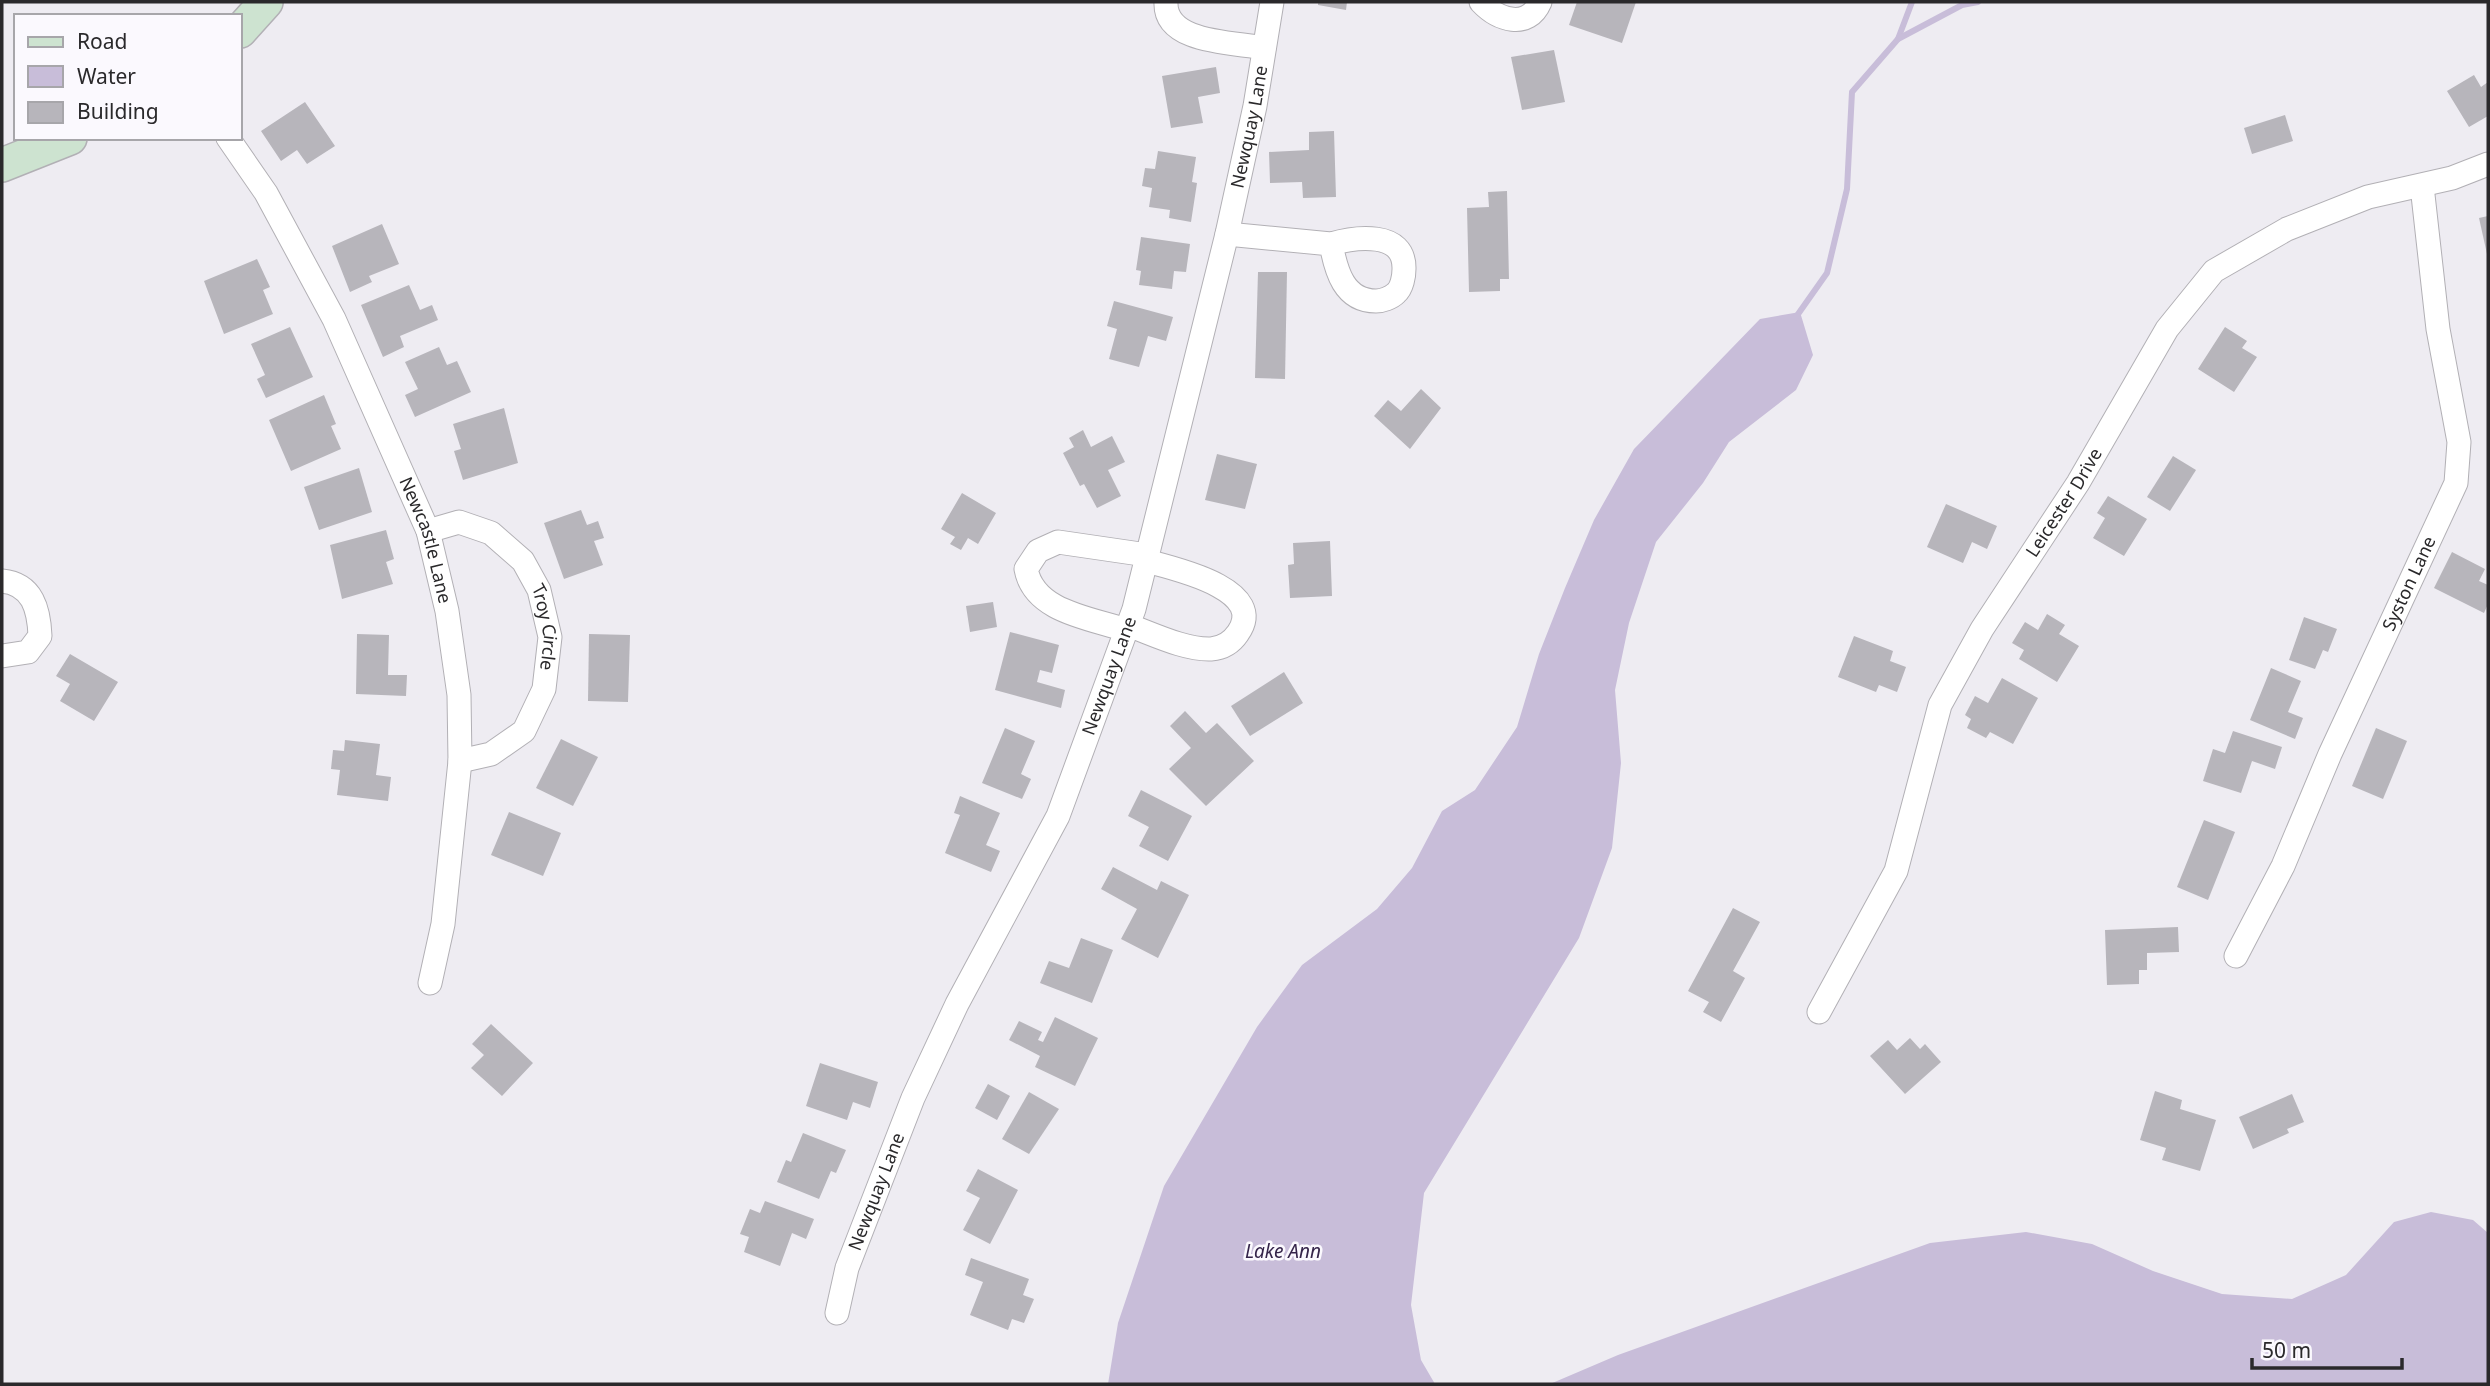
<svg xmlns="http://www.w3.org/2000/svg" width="2490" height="1386" viewBox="0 0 2490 1386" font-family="'Noto Sans',sans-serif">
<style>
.water{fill:#c8bdd9}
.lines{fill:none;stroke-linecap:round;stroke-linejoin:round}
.stream{stroke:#c8bdd9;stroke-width:6}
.building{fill:#b7b5bb}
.minor-casing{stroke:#b2b0b5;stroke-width:25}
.secondary-casing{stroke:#b2b0b5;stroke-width:36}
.minor{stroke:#fff;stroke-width:23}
.secondary{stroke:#cde3d0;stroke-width:33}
.labels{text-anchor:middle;stroke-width:5;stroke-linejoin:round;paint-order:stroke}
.street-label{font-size:18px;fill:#2a292b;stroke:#fbf9fe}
.water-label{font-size:19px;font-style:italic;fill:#35244a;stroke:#fbf9fe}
</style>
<rect width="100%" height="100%" fill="#eeecf2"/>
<g class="water">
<path d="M1800,312L1813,355L1796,390L1729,442L1703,483L1656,542L1629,623L1615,690L1621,763L1612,848L1579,938L1424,1193L1411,1305L1421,1360L1435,1384H1108L1118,1323L1164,1186L1257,1027L1302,965L1377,909L1412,868L1442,811L1475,790L1517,727L1539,654L1565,588L1594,520L1634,449L1760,319Z"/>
<path d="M2431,1212L2473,1220L2488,1233V1384H1550L1618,1355L1930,1243L2026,1232L2092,1244L2153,1271L2222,1294L2292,1299L2346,1275L2394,1222Z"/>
</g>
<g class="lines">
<g class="stream">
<path d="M1898,39L1912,2"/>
<path d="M1796,317L1827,273L1847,189L1852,92L1898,39L1962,5L1978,2"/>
</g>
</g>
<g class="building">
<path d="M1318,2H1347L1346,10L1318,5Z"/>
<path d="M1577,2H1636L1622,43L1569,25Z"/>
<path d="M1554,50L1565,102L1522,110L1511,57Z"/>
<path d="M1216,67L1220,93L1198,97L1203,123L1171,128L1162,76Z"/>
<path d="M2474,75L2481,87L2488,82V116L2469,127L2447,91Z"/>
<path d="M305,102L335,146L307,164L297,150L281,161L261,131Z"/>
<path d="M2285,115L2293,141L2252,154L2244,128Z"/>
<path d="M1334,131L1336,197L1303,198L1302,182L1270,183L1269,152L1309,150V132Z"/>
<path d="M1158,151L1196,157L1192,182L1197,183L1191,222L1169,218L1170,210L1149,207L1152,188L1142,186L1145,168L1155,169Z"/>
<path d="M1507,191L1509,279H1500V291L1469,292L1467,208L1489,207L1488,192Z"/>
<path d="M2488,216V254H2487L2479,218Z"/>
<path d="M382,224L399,264L369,276L372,282L350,292L332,246Z"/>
<path d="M1141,237L1190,244L1186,272L1174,271L1172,289L1139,285L1141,271L1136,270Z"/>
<path d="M257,259L270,287L263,290L273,314L224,334L204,281Z"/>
<path d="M1258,272H1287L1285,379L1255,378Z"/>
<path d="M409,285L420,310L432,305L438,320L400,336L404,347L383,357L361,305Z"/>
<path d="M1114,301L1173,317L1166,341L1148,336L1139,367L1109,359L1117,329L1107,326Z"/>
<path d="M290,327L313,377L266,398L257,379L265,375L251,344Z"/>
<path d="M2225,327L2247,341L2242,348L2257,357L2234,392L2198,369Z"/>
<path d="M439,347L447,365L457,361L471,392L415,417L405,395L418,389L405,362Z"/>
<path d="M1421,389L1441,408L1410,449L1374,416L1388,400L1401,411Z"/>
<path d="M324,395L336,424L331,426L341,449L291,471L269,420Z"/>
<path d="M504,408L518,463L463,480L454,451L461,449L453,424Z"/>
<path d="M1083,430L1091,447L1112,436L1125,462L1108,470L1121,496L1097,508L1084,484L1080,486L1063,453L1074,447L1069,438Z"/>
<path d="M1217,454L1257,464L1245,509L1205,500Z"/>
<path d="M2173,456L2196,470L2170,511L2147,497Z"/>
<path d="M359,468L372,512L319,530L304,487Z"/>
<path d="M962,493L996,513L978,544L968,538L961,550L950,544L955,537L941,529Z"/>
<path d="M2108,496L2147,519L2124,556L2093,538L2105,518L2097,513Z"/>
<path d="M1946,504L1997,526L1987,549L1972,542L1963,563L1927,547Z"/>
<path d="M581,510L587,525L598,521L604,538L594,541L603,565L564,579L544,523Z"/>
<path d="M386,530L394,559L386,562L393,584L342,599L330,545Z"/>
<path d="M1330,541L1332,596L1290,598L1288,565L1294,564L1293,543Z"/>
<path d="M2452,552L2485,569L2479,581L2488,585V604L2484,613L2434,588Z"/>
<path d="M993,602L997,627L970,632L966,606Z"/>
<path d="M2047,614L2065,625L2059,634L2079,646L2057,682L2019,659L2024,650L2012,643L2025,622L2038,630Z"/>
<path d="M2304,617L2337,629L2328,652L2323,650L2315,669L2289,660Z"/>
<path d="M1010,632L1059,645L1052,673L1040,670L1037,682L1065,690L1061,708L995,690Z"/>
<path d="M357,634L389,635L388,675H407L406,696L356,694Z"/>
<path d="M589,634L630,635L628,702L588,701Z"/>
<path d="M1854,636L1893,651L1890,661L1906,667L1897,692L1879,685L1876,692L1838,677Z"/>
<path d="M70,654L118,682L94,721L60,701L70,684L56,676Z"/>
<path d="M2271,668L2301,681L2288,712L2303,718L2295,739L2250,720Z"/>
<path d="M1284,672L1303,703L1250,736L1231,706Z"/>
<path d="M2002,678L2038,698L2013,744L1990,732L1986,738L1967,728L1971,719L1965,715L1975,696L1988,703Z"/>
<path d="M1185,711L1206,733L1217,723L1254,761L1206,806L1169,769L1191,748L1170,726Z"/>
<path d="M1005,728L1035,741L1021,774L1031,779L1022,799L982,783Z"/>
<path d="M2376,728L2407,741L2383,799L2352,786Z"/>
<path d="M2233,731L2282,747L2275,769L2252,761L2241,793L2203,781L2213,749L2225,753Z"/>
<path d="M561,739L598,757L573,806L536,788Z"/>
<path d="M345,740L380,744L376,775L391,777L388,801L337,795L340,770L331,769L333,750L344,751Z"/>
<path d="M1141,790L1192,816L1168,861L1139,846L1149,827L1128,816Z"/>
<path d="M960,796L1000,813L986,845L1000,851L991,872L945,853L960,815L954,813Z"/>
<path d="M509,812L561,833L543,876L491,855Z"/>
<path d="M2204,820L2235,832L2208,900L2177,887Z"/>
<path d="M1113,867L1157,890L1161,881L1189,895L1158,958L1121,939L1137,909L1101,889Z"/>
<path d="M1733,908L1760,922L1733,971L1745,978L1721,1022L1703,1012L1709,1002L1688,991Z"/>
<path d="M2178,927L2179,952L2147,953V970H2139V984L2107,985L2105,930Z"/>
<path d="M1081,938L1113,950L1092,1003L1040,983L1049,961L1069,968Z"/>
<path d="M1055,1017L1098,1038L1075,1086L1035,1067L1040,1056L1009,1040L1019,1021L1042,1032L1038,1040L1043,1042Z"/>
<path d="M491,1024L533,1063L502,1096L471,1068L484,1055L472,1044Z"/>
<path d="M1910,1038L1920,1049L1925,1044L1941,1062L1905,1094L1870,1056L1888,1040L1897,1050Z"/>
<path d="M820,1063L878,1082L870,1108L853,1102L847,1120L806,1106Z"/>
<path d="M988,1084L1010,1096L997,1120L975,1108Z"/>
<path d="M2155,1091L2182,1100L2180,1109L2216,1120L2200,1171L2162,1160L2166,1148L2140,1140Z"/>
<path d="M1029,1092L1059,1109L1029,1154L1002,1139Z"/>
<path d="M2292,1094L2304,1122L2287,1129L2289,1133L2253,1149L2239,1117Z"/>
<path d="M803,1133L846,1150L836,1173L831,1171L819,1199L777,1182L786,1160L791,1162Z"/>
<path d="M978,1169L1018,1190L990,1244L963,1230L980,1198L966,1191Z"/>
<path d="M765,1201L814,1219L806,1239L792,1233L780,1266L744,1252L749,1237L740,1234L750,1209L760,1213Z"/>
<path d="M971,1258L1029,1279L1023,1295L1034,1299L1024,1323L1012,1319L1008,1330L970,1315L983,1282L965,1275Z"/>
</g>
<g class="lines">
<g class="minor-casing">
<g id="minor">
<path d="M1166,2C1164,44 1235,42 1264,48"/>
<path d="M1481,2C1498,20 1528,30 1540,2"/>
<path id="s1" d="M228,138L266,193L334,319L428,531L447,611L459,695L460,761L443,924L430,983"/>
<path d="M1227,234L1331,244C1336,271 1344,301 1376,301C1382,301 1391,298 1396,293C1402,288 1404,276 1404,269C1405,230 1355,237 1331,244"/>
<path id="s2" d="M428,531L459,522L491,533L523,561L539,590L550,637L544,689L524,731L491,754L460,761"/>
<path d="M2,581C33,584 39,610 40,636L28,652L2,656"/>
<path d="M1128,625C1153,634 1185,650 1211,649C1224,648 1232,642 1238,633C1269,589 1172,568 1146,561"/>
<path d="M1126,630C1090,618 1034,612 1026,569L1038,551L1058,542L1147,555"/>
<path id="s3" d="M2236,956L2283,866L2330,754L2456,483L2459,442L2438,329L2422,186"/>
<path id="s4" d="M1819,1012L1896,871L1940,705L1982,629L2078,483L2167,329L2214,271L2287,229L2368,197L2452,178L2488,164"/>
<path id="s5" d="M837,1313L847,1268L913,1098L957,1004L1058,816L1134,609L1227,234L1255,106L1272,2"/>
</g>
</g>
<g class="secondary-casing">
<g id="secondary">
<path d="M240,31L266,2"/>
<path d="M2,165L70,138"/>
</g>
</g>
<use href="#minor" class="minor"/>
<use href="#secondary" class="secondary"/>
</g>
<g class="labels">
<g class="street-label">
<text dy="6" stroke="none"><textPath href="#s5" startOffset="1262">Newquay Lane</textPath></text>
<text dy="6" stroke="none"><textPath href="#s4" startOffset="570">Leicester Drive</textPath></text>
<text dy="6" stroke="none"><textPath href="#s1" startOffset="450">Newcastle Lane</textPath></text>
<text dy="6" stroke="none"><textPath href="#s3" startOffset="411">Syston Lane</textPath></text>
<text dy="6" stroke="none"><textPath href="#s2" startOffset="180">Troy Circle</textPath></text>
<text dy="6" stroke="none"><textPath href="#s5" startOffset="695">Newquay Lane</textPath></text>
<text dy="6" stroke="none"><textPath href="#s5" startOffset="128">Newquay Lane</textPath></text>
</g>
<g class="water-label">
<text x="1283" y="1258">Lake Ann</text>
</g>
</g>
<rect width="2490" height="1386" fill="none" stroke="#2a292b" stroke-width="7"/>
<rect x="14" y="14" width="228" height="126" fill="#fbf9fe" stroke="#a7a6aa" stroke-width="2"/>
<rect x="28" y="37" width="35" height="10" fill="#cde3d0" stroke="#a7a6aa" stroke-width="2"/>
<text x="77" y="49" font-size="21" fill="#2a292b">Road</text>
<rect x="28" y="66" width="35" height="21" fill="#c8bdd9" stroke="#a7a6aa" stroke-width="2"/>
<text x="77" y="84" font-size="21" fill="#2a292b">Water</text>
<rect x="28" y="102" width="35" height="21" fill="#b7b5bb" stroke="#a7a6aa" stroke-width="2"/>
<text x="77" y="119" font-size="21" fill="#2a292b">Building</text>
<path d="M2252 1358v10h150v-10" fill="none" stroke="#2a292b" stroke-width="3.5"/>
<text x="2262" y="1358" font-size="21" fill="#2a292b" stroke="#fbf9fe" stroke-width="5" paint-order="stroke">50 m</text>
</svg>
